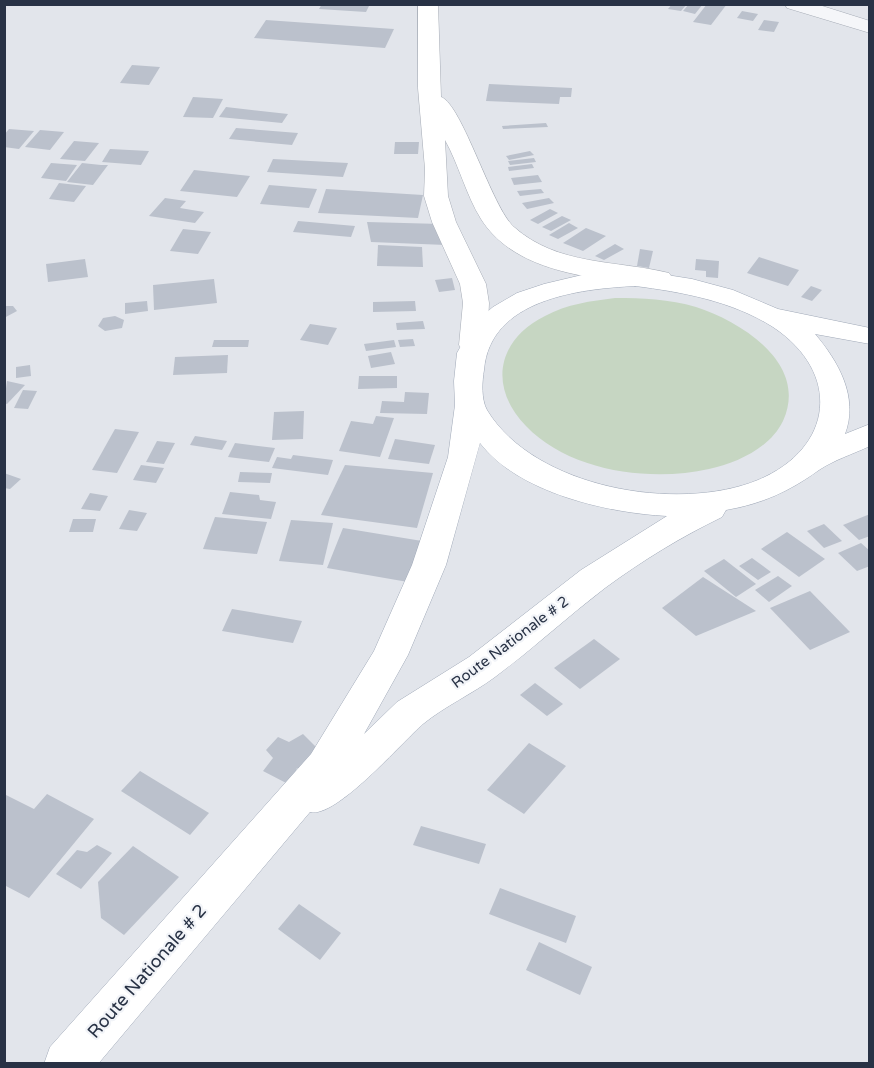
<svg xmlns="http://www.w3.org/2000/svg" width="874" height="1068" viewBox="0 0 874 1068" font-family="'Varela Round',sans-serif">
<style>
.green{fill:#c6d6c2}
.building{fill:#bbc1cc}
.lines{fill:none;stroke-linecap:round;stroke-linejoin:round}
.tertiary-casing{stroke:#a6acb6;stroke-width:1}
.secondary-casing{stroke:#a6acb6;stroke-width:1}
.primary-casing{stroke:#a0a9b8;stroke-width:1}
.tertiary{fill:#f5f6f9;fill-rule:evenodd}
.secondary{fill:#fff;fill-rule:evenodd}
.primary{fill:#fff;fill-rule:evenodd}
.labels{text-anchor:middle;stroke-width:4.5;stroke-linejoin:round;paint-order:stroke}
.street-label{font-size:15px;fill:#283245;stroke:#f2f4f8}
.near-street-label{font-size:18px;fill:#283245;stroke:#f2f4f8}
</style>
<rect width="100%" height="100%" fill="#e2e5eb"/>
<path class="green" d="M615,298C642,298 669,299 696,307C742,322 809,364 783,421C770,448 737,463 709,469C651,482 570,472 526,426C488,387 497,340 545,316C567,304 591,301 615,298Z"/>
<g class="building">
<path d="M322,4H370L366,12L319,9Z"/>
<path d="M672,4H687L681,11L668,9Z"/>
<path d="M689,4H703L695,14L683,11Z"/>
<path d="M707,4H727L711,25L693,22Z"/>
<path d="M742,11L758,14L753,21L737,18Z"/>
<path d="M266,20L394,29L385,48L254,38Z"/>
<path d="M764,20L779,22L774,32L758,30Z"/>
<path d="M132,65L160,67L149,85L120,83Z"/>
<path d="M489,84L572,88L571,97H560L559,104L486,101Z"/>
<path d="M193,97L223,99L213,118L183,117Z"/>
<path d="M226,107L288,114L282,123L219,117Z"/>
<path d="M546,123L548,127L503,129L502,126Z"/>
<path d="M236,128L298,133L292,145L229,139Z"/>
<path d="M9,129L34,131L19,149L4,147V135Z"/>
<path d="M40,130L64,132L50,150L25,147Z"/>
<path d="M74,141L99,143L85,161L60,159Z"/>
<path d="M395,142H419L418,154H394Z"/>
<path d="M110,149L149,151L141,165L102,162Z"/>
<path d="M530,151L534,155L509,160L506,156Z"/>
<path d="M534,158L536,162L510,165L508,161Z"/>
<path d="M273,159L348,163L343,177L267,172Z"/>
<path d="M51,163L77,165L66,181L41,178Z"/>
<path d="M82,163L101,165H108L93,185L67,182Z"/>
<path d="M532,164L534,168L509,171L508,167Z"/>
<path d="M194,170L250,176L237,197L180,191Z"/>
<path d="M538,175L542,182L514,185L511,178Z"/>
<path d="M59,183L86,186L74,202L49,199Z"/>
<path d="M269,185L317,189L309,208L260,204Z"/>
<path d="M326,189L423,195L418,218L318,213Z"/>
<path d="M541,189L544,193L520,196L517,191Z"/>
<path d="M165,198L186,201L180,208L204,212L195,223L149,216Z"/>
<path d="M549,198L554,203L527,209L522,203Z"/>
<path d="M550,209L558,213L538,224L530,220Z"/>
<path d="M562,216L571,220L551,231L542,227Z"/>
<path d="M298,221L355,226L351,237L293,232Z"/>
<path d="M367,222L441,224L446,245L371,242Z"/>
<path d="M569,223L578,228L558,239L549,235Z"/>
<path d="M586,228L606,236L583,251L563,243Z"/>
<path d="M183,229L211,232L198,254L170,251Z"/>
<path d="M615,244L624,249L604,260L595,256Z"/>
<path d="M378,245L422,247L423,267L377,266Z"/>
<path d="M640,249L653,251L649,268L637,266Z"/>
<path d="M759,257L799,270L788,286L747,273Z"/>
<path d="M85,259L88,277L48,282L46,264Z"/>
<path d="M696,259L719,261L718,278L706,277V271L695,270Z"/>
<path d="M452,278L455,290L439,292L435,280Z"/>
<path d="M214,279L217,303L154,310L153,285Z"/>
<path d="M811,286L822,290L812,301L801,297Z"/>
<path d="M147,301L148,311L125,314V303Z"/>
<path d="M415,301L416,311L373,312V302Z"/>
<path d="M4,306H13L17,311L4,318Z"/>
<path d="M115,316L124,320L122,328L105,331L98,326L103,318Z"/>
<path d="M423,321L425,329L397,330L396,323Z"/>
<path d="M310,324L337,328L328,345L300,340Z"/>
<path d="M413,339L415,346L400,347L398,340Z"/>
<path d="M214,340H249L248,347H212Z"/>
<path d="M394,340L396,347L366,351L364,344Z"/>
<path d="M391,352L395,364L371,368L368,356Z"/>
<path d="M228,355L227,373L173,375L175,357Z"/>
<path d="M30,365L31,376L16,378V367Z"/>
<path d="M359,376H397V388L358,389Z"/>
<path d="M7,381L25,385L7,404L4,403Z"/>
<path d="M23,390L37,391L28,409L14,408Z"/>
<path d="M405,392L429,393L427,414L380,413L382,401L404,402Z"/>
<path d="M304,411L303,439L272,440L274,412Z"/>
<path d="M376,416L394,418L380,457L339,451L351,421L373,424Z"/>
<path d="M115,429L139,432L117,473L92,470Z"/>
<path d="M195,436L227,441L222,450L190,445Z"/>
<path d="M395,439L435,445L429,464L388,459Z"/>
<path d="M157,441L175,443L164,464L146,462Z"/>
<path d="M235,443L275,448L269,462L228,457Z"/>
<path d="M293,455L333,460L328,475L272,468L277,457L291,459Z"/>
<path d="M141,465L164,468L156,483L133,480Z"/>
<path d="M345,465L433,473L417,528L321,515Z"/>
<path d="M240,472L272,473L270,483L238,482Z"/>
<path d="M4,473L21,479L10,489L4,488Z"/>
<path d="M230,492L259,495L260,500L276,502L271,519L222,514Z"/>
<path d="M90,493L108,496L100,511L81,509Z"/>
<path d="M129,510L147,513L137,531L119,529Z"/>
<path d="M870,514V536L859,540L843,525Z"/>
<path d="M215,517L267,522L257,554L203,549Z"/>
<path d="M73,519H96L93,532H69Z"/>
<path d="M291,520L333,523L323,565L279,561Z"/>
<path d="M824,524L842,541L824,548L807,531Z"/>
<path d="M343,528L422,541L408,582L327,568Z"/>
<path d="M787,532L825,559L799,577L761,549Z"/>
<path d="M861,543L870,551V566L857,571L838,553Z"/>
<path d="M752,558L771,572L758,580L739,566Z"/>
<path d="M724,559L756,584L736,597L704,571Z"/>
<path d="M778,576L792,586L769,602L755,590Z"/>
<path d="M703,577L756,611L696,636L662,608Z"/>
<path d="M810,591L850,632L810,650L770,608Z"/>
<path d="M232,609L302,621L293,643L222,631Z"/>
<path d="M594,639L620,659L580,689L554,668Z"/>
<path d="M535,683L563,704L547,716L520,695Z"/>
<path d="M303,734L319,750L311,771L297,768L290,785L263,771L273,758L266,750L278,737L289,742Z"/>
<path d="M529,743L566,766L524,814L487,790Z"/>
<path d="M140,771L209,813L190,835L121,791Z"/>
<path d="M4,794L34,809L47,794L94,819L29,898L4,885Z"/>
<path d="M421,826L486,844L479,864L413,845Z"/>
<path d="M97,845L112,853L81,889L56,874L77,850L87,852Z"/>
<path d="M133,846L179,877L124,935L101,918L98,882Z"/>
<path d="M500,888L576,916L566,943L489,914Z"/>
<path d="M299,904L341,933L320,960L278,929Z"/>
<path d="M539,942L592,967L580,995L526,970Z"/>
</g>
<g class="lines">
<g class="tertiary-casing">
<path id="tertiary" d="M785,4H816L870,21V33L787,8Z"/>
</g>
<g class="secondary-casing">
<path id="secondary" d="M418,4H438L441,97C462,104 492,208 514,227C558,266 616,260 669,273L673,279L669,285L660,287C600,278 517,276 481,219C466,195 459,165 445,140L448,196L456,222L486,284L489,303L487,345L483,351L473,353L463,351L459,345L463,303L460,284L432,222L424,196L425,169L418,88Z"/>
</g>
<g class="primary-casing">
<path id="primary" d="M635,270L692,279L733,290L778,309L870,328V344L815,334C838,361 859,397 845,434L870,424V446C853,454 834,460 819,470C790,491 762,504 726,510L722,517C681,537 643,560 605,588C568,616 533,649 495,677C472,694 445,706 423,724C403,741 336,819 310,812L98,1064H44L50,1047L311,754L374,651L412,565L448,457L455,405L454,381L457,353L473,324L493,307L517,293L544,284L582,275ZM635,286C682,292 732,301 773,327C842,373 834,448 758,480C678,513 534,488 487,410C481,399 482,382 484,370C490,299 579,289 635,286ZM480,443C518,493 608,513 667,516L581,570L469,657L397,702L364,734L408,655L446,565Z"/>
</g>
<use href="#tertiary" class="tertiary"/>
<use href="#secondary" class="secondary"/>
<use href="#primary" class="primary"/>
</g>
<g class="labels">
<g class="street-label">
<text transform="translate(510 642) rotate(-37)" y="5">Route Nationale # 2</text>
</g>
<g class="near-street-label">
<text transform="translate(147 971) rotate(-49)" y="6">Route Nationale # 2</text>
</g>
</g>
<rect width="874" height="1068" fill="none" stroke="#283245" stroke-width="12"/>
</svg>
